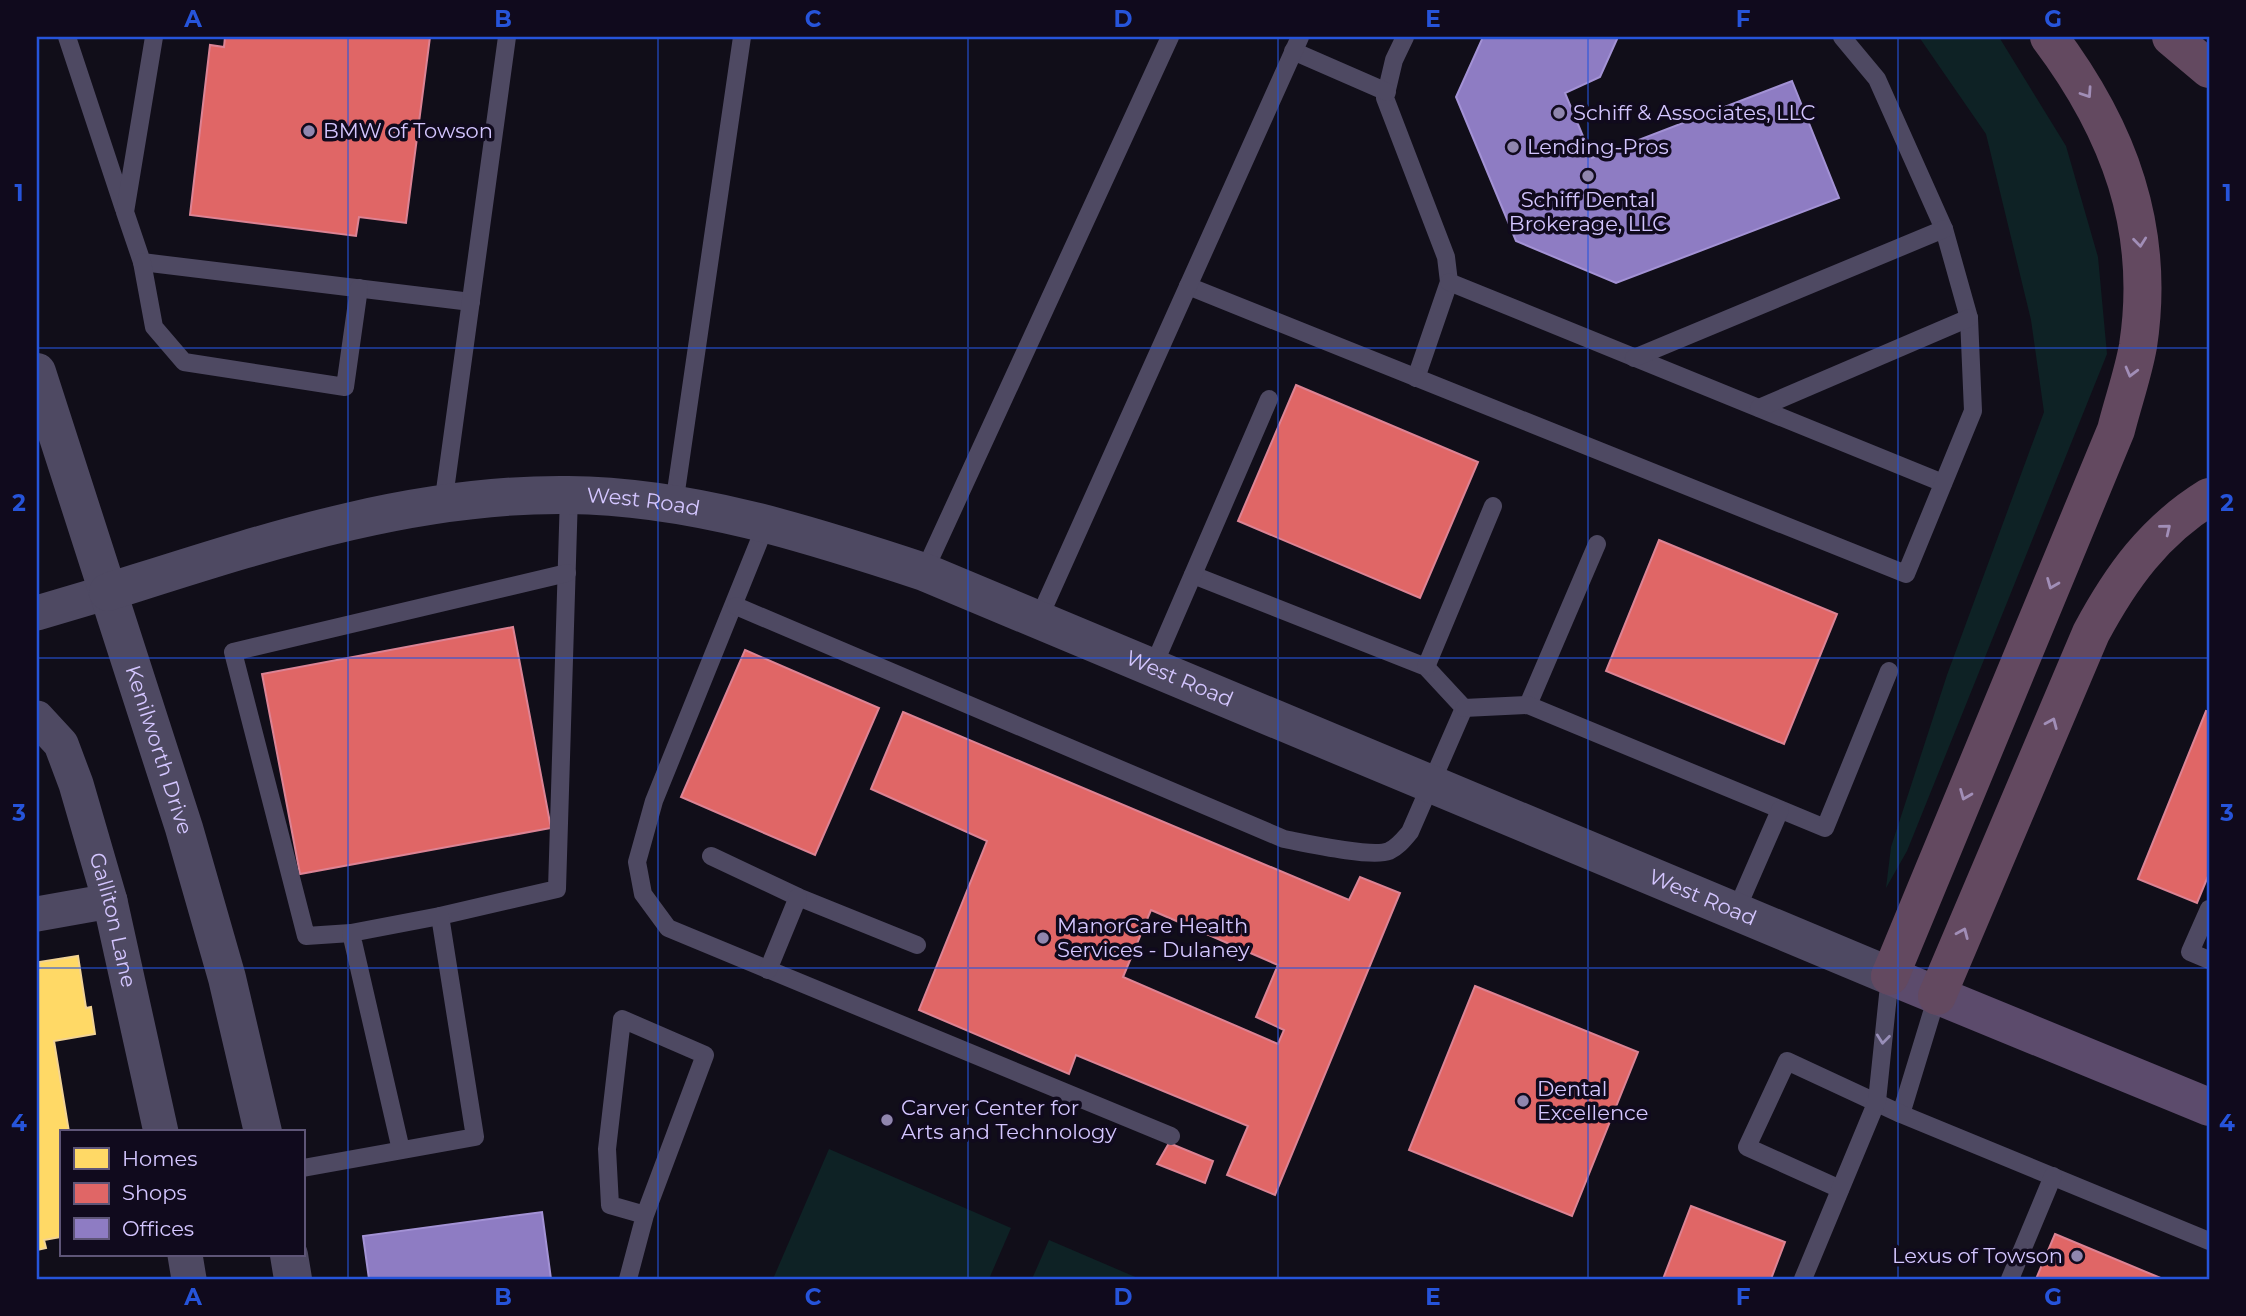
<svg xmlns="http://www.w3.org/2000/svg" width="2246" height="1316" viewBox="0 0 2246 1316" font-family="Montserrat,sans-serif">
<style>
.green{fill:#0e2225}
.homes{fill:#ffd966;stroke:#f2d394;stroke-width:2}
.shops{fill:#e06666;stroke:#dc8394;stroke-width:2;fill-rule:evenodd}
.offices{fill:#8e7cc3;stroke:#a392d5;stroke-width:2}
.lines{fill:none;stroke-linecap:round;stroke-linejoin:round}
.service{stroke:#4e4962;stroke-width:18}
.minor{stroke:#4e4962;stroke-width:35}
.tertiary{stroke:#4e4962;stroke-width:38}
.primary{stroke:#5c4b6c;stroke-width:38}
.motorway{stroke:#634960;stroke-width:38}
.oneway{stroke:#a18eb7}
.oneway2{stroke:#988eb8}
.grid{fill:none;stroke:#2654da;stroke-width:2;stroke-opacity:0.55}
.poi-dot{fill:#9086ae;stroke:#100a1d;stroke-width:2.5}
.labels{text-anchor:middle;stroke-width:7;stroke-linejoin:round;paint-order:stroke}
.poi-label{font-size:21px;fill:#d4c6ff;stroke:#100a1d;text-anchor:start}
.street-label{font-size:21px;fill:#d4c6ff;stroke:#100a1d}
.neatline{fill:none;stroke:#2654da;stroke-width:2.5}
.grid-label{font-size:23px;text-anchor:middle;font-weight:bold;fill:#2654da}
</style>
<rect width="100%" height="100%" fill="#110e19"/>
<g class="green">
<path d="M1919,37H1999L2066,146L2098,257L2107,354L1907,851L1886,888L1891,847L1947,675L2044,412L2031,320L1986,134Z"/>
<path d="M829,1149L1011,1228L989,1279H773Z"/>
<path d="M1049,1240L1140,1279H1032Z"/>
</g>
<path class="homes" d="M78,956L86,1008L91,1007L95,1034L54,1041L69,1132H61V1237L44,1240L46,1248L37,1250V970L40,969L39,962Z"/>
<g class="shops">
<path d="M225,37H430L406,223L359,217L356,236L190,215L210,45L224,47Z"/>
<path d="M1296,385L1478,462L1420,598L1238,521Z"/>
<path d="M1659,540L1837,614L1784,744L1606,671Z"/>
<path d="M513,627L551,828L300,874L262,674Z"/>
<path d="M745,650L879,708L815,855L681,797Z"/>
<path d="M2206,711L2209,712V874L2197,903L2138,879Z"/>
<path d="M903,712L1349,900L1360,877L1400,893L1275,1195L1227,1175L1248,1126L1076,1055L1069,1074L919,1010L987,841L871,789ZM1151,910L1278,965L1256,1017L1284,1030L1278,1044L1123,977Z"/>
<path d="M1475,986L1638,1052L1572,1216L1409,1150Z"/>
<path d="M1169,1143L1213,1161L1205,1183L1157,1164Z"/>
<path d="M1691,1206L1785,1242L1771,1279H1663Z"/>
<path d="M2055,1234L2163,1279H2036Z"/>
</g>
<g class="offices">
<path d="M1483,37H1618L1600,77L1565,93L1592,158L1792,81L1839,198L1616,283L1516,241L1456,97Z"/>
<path d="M542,1212L551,1279H369L363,1236Z"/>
</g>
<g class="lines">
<g class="service">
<path d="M67,37L124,209"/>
<path d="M154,37L125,212L142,262L471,302"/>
<path d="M1405,37L1394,60L1385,98L1446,257L1449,282L1416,378"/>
<path d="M1293,51L1387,92"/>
<path d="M142,262L154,327L184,362L345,387L359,288"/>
<path d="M1449,282L1943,483"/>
<path d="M1188,286L1906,574L1973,411L1969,318L1944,229L1877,79L1842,37"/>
<path d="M1634,358L1944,229"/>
<path d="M1759,408L1969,318"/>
<path d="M443,505L507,37"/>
<path d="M674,505L742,37"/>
<path d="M766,524L654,801L637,862L643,894L668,928L1171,1136"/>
<path d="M924,572L1170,37"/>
<path d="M736,606L1284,839C1305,843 1372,858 1389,851C1398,847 1404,839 1410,832L1464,708L1426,667L1193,575"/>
<path d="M1039,618L1300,37"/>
<path d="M1153,667L1269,399"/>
<path d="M1426,667L1493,506"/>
<path d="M1528,705L1597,544"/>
<path d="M1464,708L1528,705L1825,828L1889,671"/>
<path d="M711,856L798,897L917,945"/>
<path d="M2209,909L2190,952L2209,960"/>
<path d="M1736,911L1780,810"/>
<path d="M440,916L557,889L569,495"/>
<path d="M351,933L306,936L233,652L567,573"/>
<path d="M768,970L798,897"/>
<path d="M1901,1114L1937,996"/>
<path d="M303,1168L475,1137L440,916L351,933L401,1150"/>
<path d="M1840,1189L1747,1147L1787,1061L1901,1114L2209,1241"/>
<path d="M628,1279L645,1215L705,1055L622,1019L607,1149L610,1205L645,1215"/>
<path d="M1803,1279L1877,1101L1890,976"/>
<path d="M2010,1279L2053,1176"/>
</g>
<g class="minor">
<path d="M37,613L108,592"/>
<path id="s1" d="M37,718L61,744L76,784L110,901L161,1132"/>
<path d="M37,914L110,901"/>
<path d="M185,1255L189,1279"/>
</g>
<g class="tertiary">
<path id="s2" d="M37,372L184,828L227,978L263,1132"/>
<path id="s3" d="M108,592C257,545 409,493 568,495C690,496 809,534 924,572L1890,976"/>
<path d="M289,1255L293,1279"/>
</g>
<path class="primary" d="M1890,976L2209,1107"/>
<g class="motorway">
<path d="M2171,37L2209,69"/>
<path d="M1890,976L2116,430C2123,402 2133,374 2138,346C2156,229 2119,130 2049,37"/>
<path d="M1937,996L2091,633C2121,577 2154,531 2209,497"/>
</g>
</g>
<defs><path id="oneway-chevron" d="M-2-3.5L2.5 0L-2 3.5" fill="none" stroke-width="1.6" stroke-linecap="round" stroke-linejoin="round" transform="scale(1.75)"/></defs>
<g class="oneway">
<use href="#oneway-chevron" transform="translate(2087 93) rotate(56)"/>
<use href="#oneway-chevron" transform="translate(2140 242) rotate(84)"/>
<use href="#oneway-chevron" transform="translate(2131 372) rotate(105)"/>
<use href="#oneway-chevron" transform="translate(2166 529) rotate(-39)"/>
<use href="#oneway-chevron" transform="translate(2052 584) rotate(112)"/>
<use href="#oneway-chevron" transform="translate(2052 723) rotate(-67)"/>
<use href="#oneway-chevron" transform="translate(1965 795) rotate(112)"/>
<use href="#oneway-chevron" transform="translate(1963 933) rotate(-67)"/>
</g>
<use class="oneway2" href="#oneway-chevron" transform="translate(1883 1039) rotate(96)"/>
<path class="grid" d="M348,37V1279M658,37V1279M968,37V1279M1278,37V1279M1588,37V1279M1898,37V1279M37,348H2209M37,658H2209M37,968H2209"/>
<g class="poi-dot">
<circle cx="1559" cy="113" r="7"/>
<circle cx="309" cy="131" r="7"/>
<circle cx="1513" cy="147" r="7"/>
<circle cx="1588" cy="176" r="7"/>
<circle cx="1043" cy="938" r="7"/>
<circle cx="1523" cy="1101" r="7"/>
<circle cx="887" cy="1120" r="7"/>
<circle cx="2077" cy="1256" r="7"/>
</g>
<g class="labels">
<g class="poi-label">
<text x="1573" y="120">Schiff &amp; Associates, LLC</text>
<text x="323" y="138">BMW of Towson</text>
<text x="1527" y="154">Lending-Pros</text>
<text x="1588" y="207" text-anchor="middle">Schiff Dental<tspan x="1588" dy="24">Brokerage, LLC</tspan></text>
<text x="1057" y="933">ManorCare Health<tspan x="1057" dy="24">Services - Dulaney</tspan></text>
<text x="1537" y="1096">Dental<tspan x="1537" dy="24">Excellence</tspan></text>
<text x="901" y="1115">Carver Center for<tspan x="901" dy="24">Arts and Technology</tspan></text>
<text x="2063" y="1263" text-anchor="end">Lexus of Towson</text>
</g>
<g class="street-label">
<text dy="7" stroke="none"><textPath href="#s3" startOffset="548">West Road</textPath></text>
<text dy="7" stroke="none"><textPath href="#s3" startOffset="1115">West Road</textPath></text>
<text dy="7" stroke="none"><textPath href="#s2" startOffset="397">Kenilworth Drive</textPath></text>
<text dy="7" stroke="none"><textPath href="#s3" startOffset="1682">West Road</textPath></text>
<text dy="7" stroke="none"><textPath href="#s1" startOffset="219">Galliton Lane</textPath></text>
</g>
</g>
<rect width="2246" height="1316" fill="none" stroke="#100a1d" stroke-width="77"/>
<rect x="60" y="1130" width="245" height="126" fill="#100a1d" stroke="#5e5577" stroke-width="2"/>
<rect x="74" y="1148" width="35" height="21" fill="#ffd966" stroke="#5e5577" stroke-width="2"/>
<text x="122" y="1166" font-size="21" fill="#d4c6ff">Homes</text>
<rect x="74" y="1183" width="35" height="21" fill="#e06666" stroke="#5e5577" stroke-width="2"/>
<text x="122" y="1200" font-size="21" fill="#d4c6ff">Shops</text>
<rect x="74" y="1218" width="35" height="21" fill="#8e7cc3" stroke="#5e5577" stroke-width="2"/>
<text x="122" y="1236" font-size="21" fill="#d4c6ff">Offices</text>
<rect x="38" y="38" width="2170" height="1240" class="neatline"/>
<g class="grid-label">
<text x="193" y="27">A</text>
<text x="503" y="27">B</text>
<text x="813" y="27">C</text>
<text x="1123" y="27">D</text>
<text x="1433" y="27">E</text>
<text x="1743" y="27">F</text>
<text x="2053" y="27">G</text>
<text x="19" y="201">1</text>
<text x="2227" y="201">1</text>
<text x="19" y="511">2</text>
<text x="2227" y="511">2</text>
<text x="19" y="821">3</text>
<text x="2227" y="821">3</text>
<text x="19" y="1131">4</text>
<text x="2227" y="1131">4</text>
<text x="193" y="1305">A</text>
<text x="503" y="1305">B</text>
<text x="813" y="1305">C</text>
<text x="1123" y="1305">D</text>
<text x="1433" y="1305">E</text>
<text x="1743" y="1305">F</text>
<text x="2053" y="1305">G</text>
</g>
</svg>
